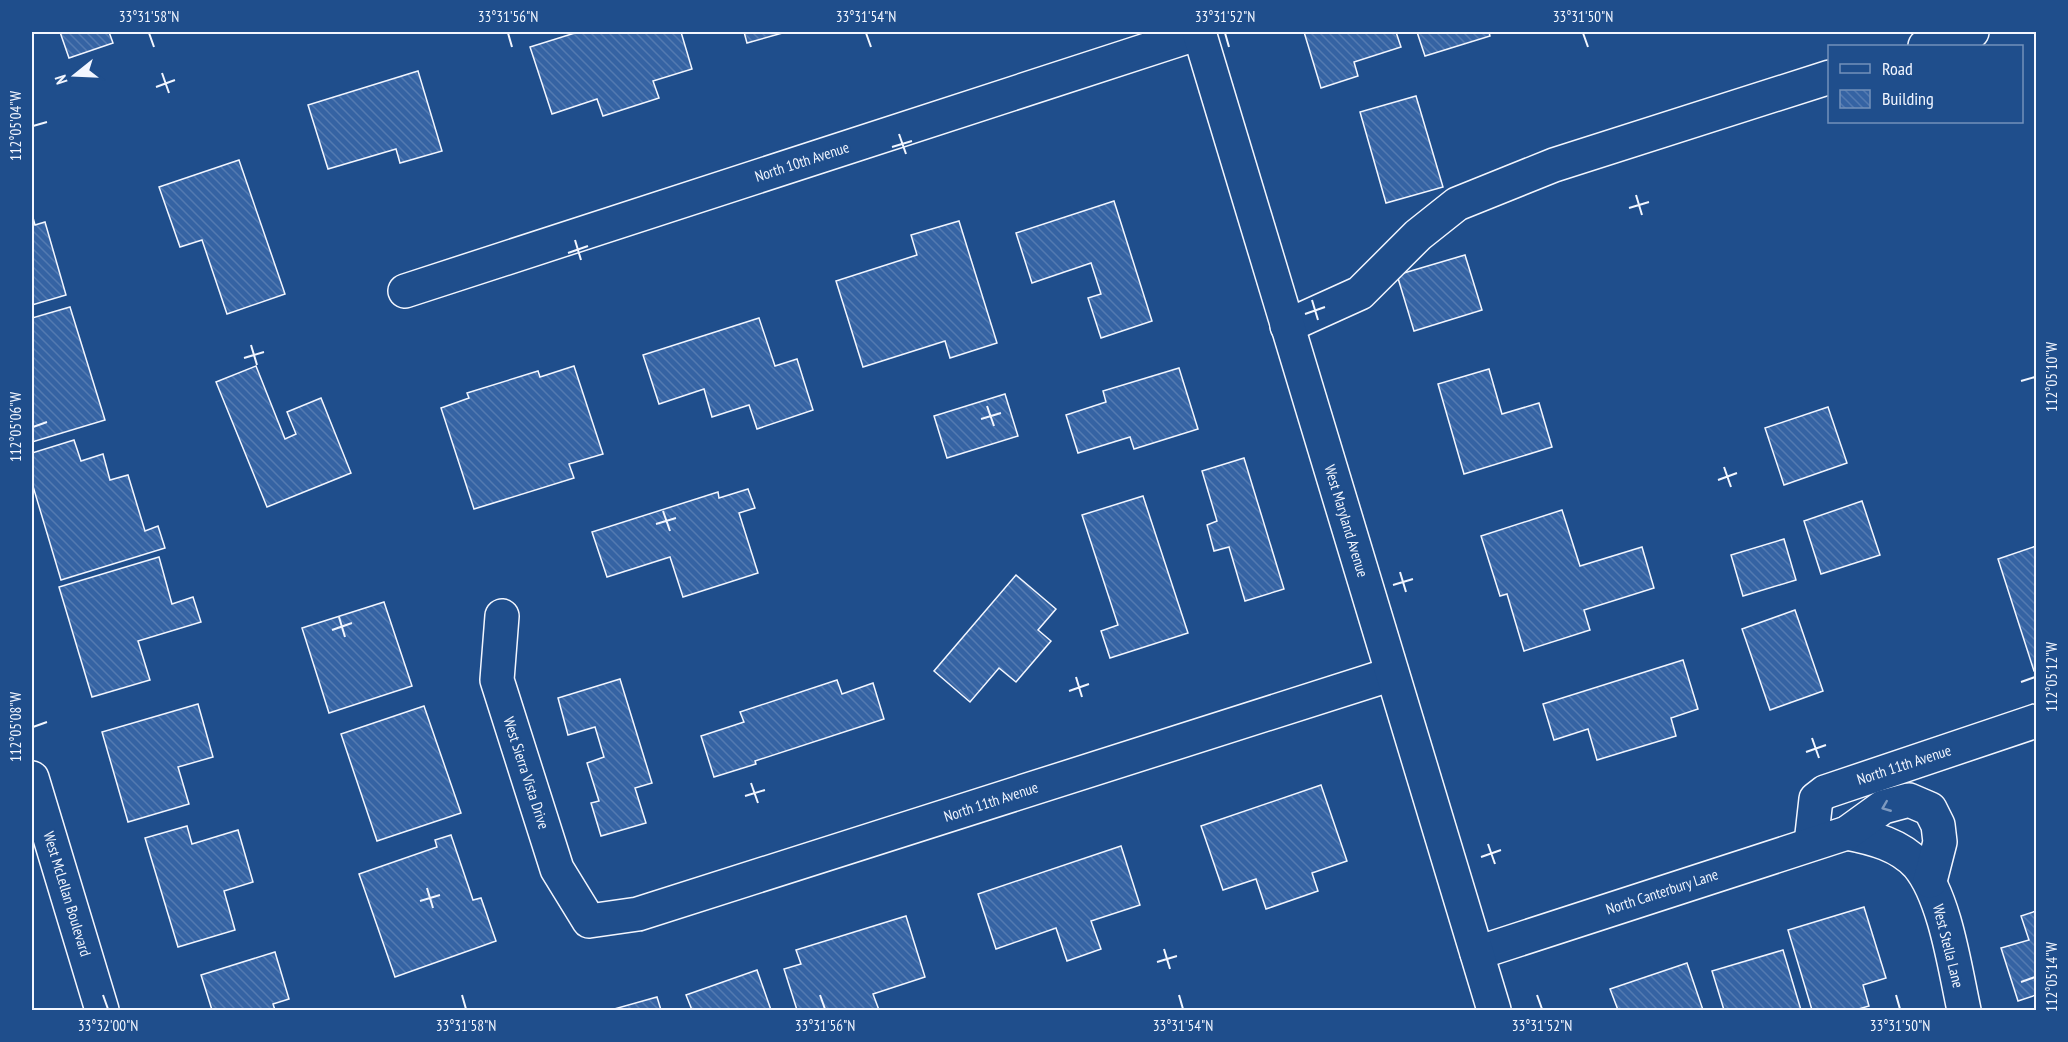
<svg xmlns="http://www.w3.org/2000/svg" width="2068" height="1042" viewBox="0 0 2068 1042" font-family="'PT Sans Narrow',sans-serif">
<style>
.building{fill:url(#building-back-hatch);stroke:#f2f6ff;stroke-width:1.5}
.lines{fill:none;stroke-linecap:round;stroke-linejoin:round}
.minor-casing{stroke:#f2f6ff;stroke-width:36}
.tertiary-casing{stroke:#f2f6ff;stroke-width:36}
.minor{stroke:#1f4e8c;stroke-width:33}
.tertiary{stroke:#1f4e8c;stroke-width:33}
.oneway{stroke:#7e9ac0}
.ticks{fill:none;stroke:#f2f6ff;stroke-width:2}
.labels{text-anchor:middle;stroke-width:4.5;stroke-linejoin:round;paint-order:stroke}
.street-label{font-size:15px;fill:#f2f6ff;stroke:#1f4e8c}
.neatline{fill:none;stroke:#f2f6ff;stroke-width:2}
.ticks-label{font-size:15px;text-anchor:middle;fill:#f2f6ff}
</style>
<defs>
<pattern id="building-back-hatch" width="6" height="6" patternUnits="userSpaceOnUse" patternTransform="scale(1.5)"><rect width="6" height="6" fill="#3563a3"/><path d="M-1 5l2 2M0 0l6 6M5-1l2 2" fill="none" stroke="#537ab1"/></pattern>
</defs>
<rect width="100%" height="100%" fill="#1f4e8c"/>
<g class="building">
<path d="M60,32H109L113,43L69,58Z"/>
<path d="M578,32H681L692,69L653,81L659,98L603,116L597,99L552,114L530,47Z"/>
<path d="M744,32H786L747,43Z"/>
<path d="M1304,32H1396L1401,47L1354,62L1358,76L1321,88Z"/>
<path d="M1417,32H1489L1490,36L1425,56Z"/>
<path d="M418,71L442,151L400,163L396,149L328,169L308,105Z"/>
<path d="M1416,96L1443,187L1386,203L1360,112Z"/>
<path d="M239,160L285,294L227,314L202,240L180,247L159,187Z"/>
<path d="M1114,201L1152,321L1101,338L1088,298L1101,294L1091,263L1032,283L1016,233Z"/>
<path d="M32,214L35,225L45,222L66,295L32,305Z"/>
<path d="M959,221L997,343L950,358L945,341L863,367L836,281L917,255L911,235Z"/>
<path d="M1465,255L1482,310L1414,331L1397,275Z"/>
<path d="M70,307L105,420L32,442V318Z"/>
<path d="M759,318L775,366L797,359L813,410L757,429L749,405L712,417L704,389L659,404L643,355Z"/>
<path d="M256,366L285,439L296,434L287,412L321,398L351,473L267,507L216,382Z"/>
<path d="M574,366L603,454L569,464L574,478L474,509L441,408L469,398L467,393L538,371L540,377Z"/>
<path d="M1179,368L1198,429L1134,449L1130,437L1078,453L1066,415L1106,402L1103,391Z"/>
<path d="M1489,369L1502,414L1539,403L1552,447L1464,474L1438,384Z"/>
<path d="M1005,394L1018,436L947,458L934,416Z"/>
<path d="M1828,407L1847,463L1784,485L1765,428Z"/>
<path d="M74,440L81,461L103,454L110,480L128,475L145,531L158,526L165,548L61,580L32,483V453Z"/>
<path d="M1244,458L1284,589L1245,601L1229,547L1214,551L1207,525L1217,521L1202,471Z"/>
<path d="M748,489L755,508L739,513L758,573L683,597L670,557L607,577L592,532L718,492L719,498Z"/>
<path d="M1143,496L1188,633L1110,658L1101,631L1118,625L1082,515Z"/>
<path d="M1862,501L1880,555L1821,574L1804,521Z"/>
<path d="M1562,510L1580,566L1642,547L1654,588L1584,610L1590,630L1524,651L1507,594L1500,596L1481,536Z"/>
<path d="M1784,539L1796,580L1743,596L1731,555Z"/>
<path d="M2036,546V671H2034L1998,559Z"/>
<path d="M159,557L172,604L193,597L201,622L138,641L150,680L92,697L59,587Z"/>
<path d="M1016,575L1056,609L1038,630L1051,641L1016,682L999,668L970,702L934,671Z"/>
<path d="M384,602L412,686L329,713L302,628Z"/>
<path d="M1795,610L1823,691L1770,710L1742,629Z"/>
<path d="M1683,660L1698,709L1671,718L1676,736L1597,760L1588,729L1554,740L1543,704Z"/>
<path d="M620,679L652,783L635,788L646,823L601,836L591,803L599,801L587,763L604,757L595,727L568,735L558,698Z"/>
<path d="M837,680L842,694L873,683L884,719L755,761L756,764L714,777L701,736L744,722L740,712Z"/>
<path d="M198,704L213,757L178,767L189,804L128,822L102,732Z"/>
<path d="M424,706L461,813L377,841L341,734Z"/>
<path d="M1321,785L1347,861L1312,873L1318,891L1266,909L1256,879L1223,890L1201,826Z"/>
<path d="M187,826L192,844L238,830L253,882L224,891L235,930L178,947L145,838Z"/>
<path d="M451,835L473,900L481,898L496,941L395,977L359,874L437,847L435,840Z"/>
<path d="M1121,846L1140,905L1091,921L1101,949L1067,961L1056,928L996,949L978,894Z"/>
<path d="M1864,907L1886,978L1863,985L1869,1006L1855,1010H1812L1788,930Z"/>
<path d="M2036,911V995L2018,1001L2001,948L2029,940L2021,916Z"/>
<path d="M906,916L925,977L873,994L879,1010H797L784,969L801,964L796,950Z"/>
<path d="M1783,950L1801,1010H1724L1712,971Z"/>
<path d="M275,952L289,999L273,1004L275,1010H212L201,975Z"/>
<path d="M1687,963L1703,1010H1618L1610,989Z"/>
<path d="M757,970L771,1010H692L686,995Z"/>
<path d="M657,997L661,1010H614V1009Z"/>
</g>
<g class="lines">
<g class="minor-casing">
<g id="minor">
<path d="M1925,46L1972,32"/>
<path d="M405,291L1199,33"/>
<path d="M1287,326L1360,293L1418,235L1457,204L1554,165L1830,77"/>
<path d="M502,616L497,680L557,869L589,921L638,914L1392,674"/>
<path d="M32,778L102,1010"/>
<path d="M1847,833C1873,838 1900,845 1918,865C1945,897 1955,969 1964,1010"/>
<path d="M1811,843L1816,799L1825,792L2036,721"/>
<path d="M1477,953L1847,833L1883,807L1909,800L1930,809L1938,825L1940,842L1930,881"/>
</g>
</g>
<g class="tertiary-casing">
<path id="tertiary" d="M1199,32L1494,1010"/>
</g>
<use href="#minor" class="minor"/>
<use href="#tertiary" class="tertiary"/>
</g>
<defs><path id="oneway-chevron" d="M-2-3.5L2.5 0L-2 3.5" fill="none" stroke-width="1.6" stroke-linecap="round" stroke-linejoin="round" transform="scale(1.5)"/></defs>
<use class="oneway" href="#oneway-chevron" transform="translate(1886 807) rotate(158)"/>
<path class="ticks" d="M149,33L154,47M508,33L512,47M866,33L871,47M1225,33L1229,47M1583,33L1588,47M162,73L169,93M156,87L175,80M33,126L47,122M899,134L906,154M892,147L912,141M1636,195L1642,215M1629,208L1649,202M575,240L581,260M568,253L588,246M1312,300L1318,320M1305,314L1325,307M251,345L257,365M244,358L264,352M2021,381L2035,377M987,406L994,426M981,419L1001,413M33,427L47,422M1724,467L1731,487M1718,480L1737,473M663,511L670,531M656,524L676,518M1400,572L1406,592M1393,585L1413,579M339,617L345,637M332,630L352,623M1076,677L1082,697M2021,682L2035,677M1069,691L1089,684M33,727L47,722M1812,738L1819,758M1806,752L1826,745M751,783L758,803M745,796L765,790M1488,844L1495,864M1481,857L1501,850M427,888L433,908M420,901L440,895M1164,949L1170,969M1157,962L1177,956M2021,982L2035,977M103,995L108,1009M462,995L466,1009M820,995L825,1009M1179,995L1183,1009M1537,995L1542,1009M1896,995L1900,1009"/>
<g class="labels">
<g class="street-label">
<text transform="translate(802 162) rotate(-18)" y="5">North 10th Avenue</text>
<text transform="translate(1346 521) rotate(73)" y="5">West Maryland Avenue</text>
<text transform="translate(1904 765) rotate(-18)" y="5">North 11th Avenue</text>
<text transform="translate(526 773) rotate(72)" y="5">West Sierra Vista Drive</text>
<text transform="translate(991 802) rotate(-18)" y="5">North 11th Avenue</text>
<text transform="translate(1662 892) rotate(-18)" y="5">North Canterbury Lane</text>
<text transform="translate(67 894) rotate(73)" y="5">West McLellan Boulevard</text>
<text transform="translate(1948 946) rotate(76)" y="5">West Stella Lane</text>
</g>
</g>
<rect width="2068" height="1042" fill="none" stroke="#1f4e8c" stroke-width="66"/>
<rect x="1828" y="45" width="195" height="78" fill="#1f4e8c" stroke="#7391ba" stroke-width="1.5"/>
<rect x="1840" y="64" width="30" height="9" fill="#1f4e8c" stroke="#7391ba" stroke-width="1.5"/>
<text x="1882" y="75" font-size="18" fill="#f2f6ff">Road</text>
<rect x="1840" y="90" width="30" height="18" fill="url(#building-back-hatch)" stroke="#7391ba" stroke-width="1.5"/>
<text x="1882" y="105" font-size="18" fill="#f2f6ff">Building</text>
<g transform="translate(75 75) rotate(252)" stroke="#1f4e8c" stroke-width="4.5" paint-order="stroke">
<path d="M0-4.5L10 22L0 15L-10 22Z" fill="#f2f6ff"/>
<text y="-9" font-size="16" font-weight="bold" text-anchor="middle" fill="#f2f6ff">N</text>
</g>
<rect x="33" y="33" width="2002" height="976" class="neatline"/>
<g class="ticks-label">
<text x="149" y="22">33°31'58"N</text>
<text x="508" y="22">33°31'56"N</text>
<text x="866" y="22">33°31'54"N</text>
<text x="1225" y="22">33°31'52"N</text>
<text x="1583" y="22">33°31'50"N</text>
<text transform="translate(16 126) rotate(-90)" y="5">112°05'04"W</text>
<text transform="translate(2052 377) rotate(-90)" y="5">112°05'10"W</text>
<text transform="translate(16 427) rotate(-90)" y="5">112°05'06"W</text>
<text transform="translate(2052 677) rotate(-90)" y="5">112°05'12"W</text>
<text transform="translate(16 727) rotate(-90)" y="5">112°05'08"W</text>
<text transform="translate(2052 977) rotate(-90)" y="5">112°05'14"W</text>
<text x="108" y="1031">33°32'00"N</text>
<text x="466" y="1031">33°31'58"N</text>
<text x="825" y="1031">33°31'56"N</text>
<text x="1183" y="1031">33°31'54"N</text>
<text x="1542" y="1031">33°31'52"N</text>
<text x="1900" y="1031">33°31'50"N</text>
</g>
</svg>
